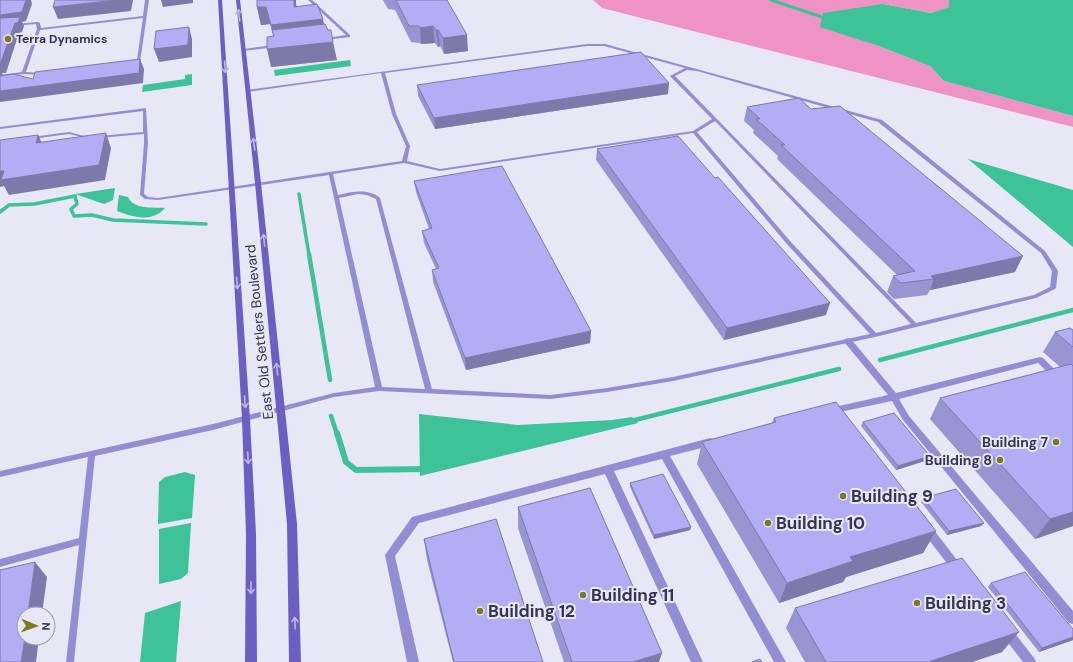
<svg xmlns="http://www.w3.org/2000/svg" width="1073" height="662" viewBox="0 0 1073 662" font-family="'DM Sans',sans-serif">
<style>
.green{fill:#ee93c4}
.water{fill:#3dc397}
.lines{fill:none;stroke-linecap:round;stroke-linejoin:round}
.stream-far3{stroke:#3dc397;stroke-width:3}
.stream-far2{stroke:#3dc397;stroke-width:3.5}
.stream-far1{stroke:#3dc397;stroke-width:4.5}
.stream{stroke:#3dc397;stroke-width:6}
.service{fill:#938ed3;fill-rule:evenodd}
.minor{fill:#938ed3;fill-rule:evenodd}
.secondary{fill:#6d5ec4;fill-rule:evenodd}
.wall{fill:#9995d2}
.shaded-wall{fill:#7d79ab}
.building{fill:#b2adf4;stroke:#7d79ab}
.oneway{stroke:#bcb7e4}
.poi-dot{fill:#7d791f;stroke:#e7e7f5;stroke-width:1.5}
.labels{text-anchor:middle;stroke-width:4;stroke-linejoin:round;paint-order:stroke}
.far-poi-label{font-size:12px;font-weight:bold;fill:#363451;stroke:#e7e7f5;text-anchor:start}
.street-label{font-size:14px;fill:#363451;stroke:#e7e7f5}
.poi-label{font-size:14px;font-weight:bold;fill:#363451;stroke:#e7e7f5;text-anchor:end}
.near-poi-label{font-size:17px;font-weight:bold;fill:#363451;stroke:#e7e7f5;text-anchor:start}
</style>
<rect width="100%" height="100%" fill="#e7e7f5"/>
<path class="green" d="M593,0H949V7L931,13L883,4L879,46L930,66L944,81L1073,116V127L602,8Z"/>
<g class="water">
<path d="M949,0H1073V116L944,81L930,66L879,46L820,27L823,13L883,4L931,13L949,7Z"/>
<path d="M350,60L351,66L275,76L274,70Z"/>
<path d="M192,74V85L142,92L143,85L185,79V75Z"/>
<path d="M968,159L1073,190V247Z"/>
<path d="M115,188L113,200L104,204L75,194Z"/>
<path d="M119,195L128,197C134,210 152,207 165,208C152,223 133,217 117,211Z"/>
<path d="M419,414L518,425L612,420L632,417L638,423L420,476Z"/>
<path d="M185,472L195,475L192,518L158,524L159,482L165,477Z"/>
<path d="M191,523L188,573L181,579L159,584V529Z"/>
<path d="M181,601L176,662H140L145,613Z"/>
</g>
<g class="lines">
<path class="stream-far3" d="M771,0L828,19"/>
<g class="stream-far2">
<path d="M299,194L309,255"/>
<path d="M0,212L9,205L34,204L75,196L77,204L71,209L74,216L92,215L113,220L206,224"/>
</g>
<g class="stream-far1">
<path d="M309,254L330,380"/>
<path d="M880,360L1073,310"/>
<path d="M331,416L337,434"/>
<path d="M631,421L839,369"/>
</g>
<path class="stream" d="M337,433L346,462L356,470L425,469"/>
<g class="service">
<path d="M145,0H149L140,62H134L132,61L137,60L143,18L40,30L26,72L42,73L44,74L43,75L24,74L0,77V75L22,72L37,29L36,24L0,27V25L38,22L40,23L41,28L143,16Z"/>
<path d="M308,0H312L350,35V37L325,40L324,39L326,38L346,35Z"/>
<path d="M587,44H605L882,120L1045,251L1058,271L1056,288L1055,289L1036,298L875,337L673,381L607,392L550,399L379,391L334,397L213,430L95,456L74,662H66L79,545L0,567V559L79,538L88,457L0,477V471L213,424L334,393L375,387L329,175L158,200L145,199L140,195L144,143V134L99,138L97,137L99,136L143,132V111L0,129V127L146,108L148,143L144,194L148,197L158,198L402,161L406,146L392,114L381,73L247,92H246V90ZM587,46H604L685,68L670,76L712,119L693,131L440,169L407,161L410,146L396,114L385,73ZM687,70L697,71L878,122L1041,253L1052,271L1050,287L1034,295L916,323L675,76ZM715,121L911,324L876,333L790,241L697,132ZM693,133L786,243L870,334L673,377L607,388L550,395L432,389L380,198C368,188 352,192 338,195L333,174L404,163L440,171ZM358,194L367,195L376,199L425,389L382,387L339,198Z"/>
<path d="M274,45H275V47L243,51L241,50L243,49Z"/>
<path d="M69,132L92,138L90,139L69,134L32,139L30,138L32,137Z"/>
</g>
<g class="minor">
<path d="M848,338L851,339L896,393L1040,357L1043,358L1073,387V395L1070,394L1038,363L899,399L909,416L1073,611V624L1069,623L903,420L892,401L830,414L827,413L826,411L827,409L830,408L888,395L845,343L844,341L845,339Z"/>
<path d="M710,438L713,439L715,442L713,445L670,456L786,662H774L662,459L614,471L703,662H691L605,474L419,523L395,556L419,662H407L385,555L412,517Z"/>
<path d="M926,524L930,525L961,565L962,568L961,571L957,573L953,571L922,531L921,528L922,525Z"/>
<path d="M1006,626L1010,627L1034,658L1036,662H1023L1002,635L1000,631L1002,627Z"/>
</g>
<g class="secondary">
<path d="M218,0H222L250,419L256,534L257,662H245L246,534L242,419Z"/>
<path d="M236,0H240L261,183L297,524L301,662H289L287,524L255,183Z"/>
</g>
</g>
<g class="wall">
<path d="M383,0H447L468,51L444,54L440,46L438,47L435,43L421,44L420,43L411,42L395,10L388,9Z"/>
<path d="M296,4L297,7L324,24L337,60L271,67L273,36L270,24L261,25L257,7Z"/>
<path d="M417,85L668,94L435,129L418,96Z"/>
<path d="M747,107L811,109L1015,272L930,290L927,295L894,299L887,292L893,276L897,275L777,159L778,156L753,133L754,130L744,121Z"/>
<path d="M597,149L715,178L826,315L724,340L596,160Z"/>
<path d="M414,181L591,331L590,343L466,370L433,282L432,270L436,269L424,243L422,231L429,229L416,192Z"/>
<path d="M1073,330V526L1035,539L930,419L940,398L1060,367L1043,352L1055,332Z"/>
<path d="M774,418L936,531L923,553L846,577L843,582L779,603L697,464L702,442L772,423Z"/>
<path d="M863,422L928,460L896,470L861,426Z"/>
<path d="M630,483L691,527L690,530L654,539L630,487Z"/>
<path d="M923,498L984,523L981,526L947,535L921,502Z"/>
<path d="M518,507L659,662H564L518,528Z"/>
<path d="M424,539L543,662H453L427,560Z"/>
<path d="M991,583L1073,629V640L1039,652L988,587Z"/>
<path d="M795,608L1002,652L972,662H805L786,628Z"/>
</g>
<g class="shaded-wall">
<path d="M26,0H31L32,4L26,21L22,22L24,26L22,32L19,33L6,73H2L4,78L0,86V15Z"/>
<path d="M117,0H133L131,11L58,19L53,7Z"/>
<path d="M161,0H193V3L163,7Z"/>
<path d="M294,0H296V4L298,22L323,19L326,36L275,43L271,25L294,7Z"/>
<path d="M257,7H266L270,24L261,25Z"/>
<path d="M433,26L435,43L421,44L420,28Z"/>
<path d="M189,27L192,39V57L159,62L154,49Z"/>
<path d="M436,30H438L440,46L438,47Z"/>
<path d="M467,35L468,51L444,54L443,38Z"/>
<path d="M333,42L337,60L271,67L267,49Z"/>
<path d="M140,59L144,69L143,83L0,102V91Z"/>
<path d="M669,83L668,94L435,129L434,118Z"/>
<path d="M106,133L111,148L105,180L9,195L4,186L0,187V171Z"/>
<path d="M38,135L45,149L36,143Z"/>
<path d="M1023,256L1015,272L930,290L934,279L931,276Z"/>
<path d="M830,303L826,315L724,340L727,328Z"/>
<path d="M591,331L590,343L466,370L465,358Z"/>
<path d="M930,456L928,460L896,470L898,466Z"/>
<path d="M1073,512V526L1035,539L1050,519Z"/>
<path d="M984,523L981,526L947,535L949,531Z"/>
<path d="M691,527L690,530L654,539V535Z"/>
<path d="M936,531L923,553L846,577L843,582L779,603L787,583L850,557Z"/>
<path d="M35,562L47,577L42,614H28Z"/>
<path d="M1019,632L1002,652L972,662H928Z"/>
<path d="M1073,637V640L1039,652L1042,648Z"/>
<path d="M25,638H39L36,662H21Z"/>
<path d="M662,653L659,662H633Z"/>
</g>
<g class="building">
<path d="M0,0H26L22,12L0,15Z"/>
<path d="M55,0H117L53,7Z"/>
<path d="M257,0H294V7L317,4L323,19L271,25L266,7H257Z"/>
<path d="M396,0H447L467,35L443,38L438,30H436L433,26L420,28L419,26H409Z"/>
<path d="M20,17L18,23H15L1,62L0,63V18Z"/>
<path d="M325,24L328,30H331L333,42L267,49V37L274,36L272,30Z"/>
<path d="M189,27L188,45L154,49L156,31Z"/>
<path d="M641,52L669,83L434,118L417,85Z"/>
<path d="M140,59L139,73L0,91V76L13,74L33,79L35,72Z"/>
<path d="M799,98L811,109L840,106L1023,256L931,276L934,279L901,283L893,276L915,271L781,145H785L756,119H760L747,107Z"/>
<path d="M106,133L99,165L1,180L4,171H0V140L38,135L36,143Z"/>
<path d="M678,136L715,178L718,177L830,303L727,328L597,149Z"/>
<path d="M502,166L591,331L465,358L432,270L439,268L422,231L432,228L414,181Z"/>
<path d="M1070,328L1073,330V347L1055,332Z"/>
<path d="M1071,364L1073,366V512L1050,519L940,398Z"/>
<path d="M836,402L936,531L850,557L853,561L787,583L702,442L776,422L774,418Z"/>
<path d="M894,413L930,456L898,466L863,422Z"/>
<path d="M663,474L691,527L654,535L630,483Z"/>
<path d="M590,488L662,653L633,662H572L518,507Z"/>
<path d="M956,489L984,523L949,531L923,498Z"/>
<path d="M496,519L543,662H454L424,539Z"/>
<path d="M962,558L1019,632L928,662H826L795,608Z"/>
<path d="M35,562L28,614H24V638H25L21,662H0V570Z"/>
<path d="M1025,572L1073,629V637L1042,648L991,583Z"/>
<path d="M760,659L762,662H752Z"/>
</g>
<defs><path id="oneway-shaft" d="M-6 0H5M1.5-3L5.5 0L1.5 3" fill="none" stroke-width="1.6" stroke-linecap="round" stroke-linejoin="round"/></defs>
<g class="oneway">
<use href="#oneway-shaft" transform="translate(239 15) rotate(-97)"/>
<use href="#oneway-shaft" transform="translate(225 67) rotate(86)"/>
<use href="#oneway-shaft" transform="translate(254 144) rotate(-97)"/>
<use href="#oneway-shaft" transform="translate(264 240) rotate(-96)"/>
<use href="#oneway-shaft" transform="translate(237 283) rotate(86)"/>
<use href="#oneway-shaft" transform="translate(277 369) rotate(-96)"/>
<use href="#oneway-shaft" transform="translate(245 402) rotate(86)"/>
<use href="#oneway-shaft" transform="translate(248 458) rotate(87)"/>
<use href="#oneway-shaft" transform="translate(251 588) rotate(90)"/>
<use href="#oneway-shaft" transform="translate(295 623) rotate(-92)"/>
</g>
<g class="poi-dot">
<circle cx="8" cy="39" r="4"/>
<circle cx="1056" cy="442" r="4"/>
<circle cx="1000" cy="460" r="4"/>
<circle cx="843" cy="496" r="4"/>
<circle cx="768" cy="523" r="4"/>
<circle cx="583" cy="595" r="4"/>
<circle cx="917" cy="603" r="4"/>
<circle cx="480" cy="611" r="4"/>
</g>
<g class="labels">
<g class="far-poi-label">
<text x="16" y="43">Terra Dynamics</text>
</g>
<g class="street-label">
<text transform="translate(259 332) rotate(-96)" y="5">East Old Settlers Boulevard</text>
</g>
<g class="poi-label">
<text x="1048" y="447">Building 7</text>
<text x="992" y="465">Building 8</text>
</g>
<g class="near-poi-label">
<text x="851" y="502">Building 9</text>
<text x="776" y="529">Building 10</text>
<text x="591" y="601">Building 11</text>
<text x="925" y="609">Building 3</text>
<text x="488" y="617">Building 12</text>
</g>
</g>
<g transform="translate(36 626) rotate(92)"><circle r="19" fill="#e7e7f5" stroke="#a09fb3"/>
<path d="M0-3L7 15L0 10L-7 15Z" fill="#7d791f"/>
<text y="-6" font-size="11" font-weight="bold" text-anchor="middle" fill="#363451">N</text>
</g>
</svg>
